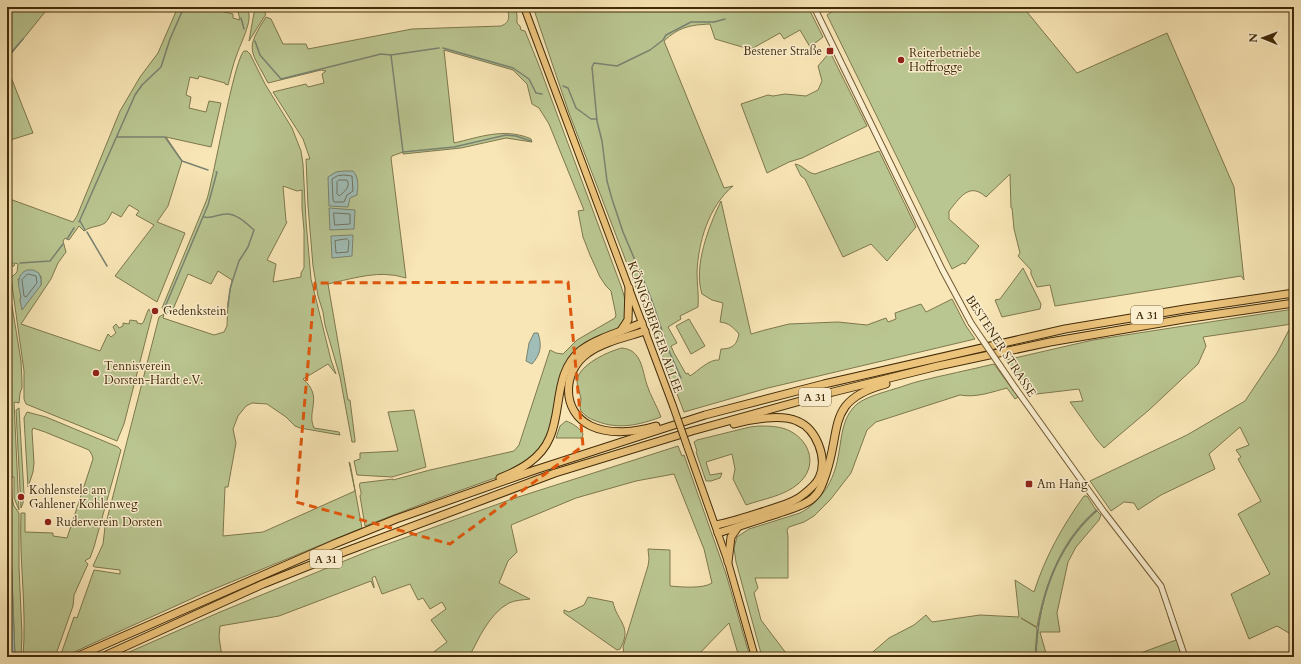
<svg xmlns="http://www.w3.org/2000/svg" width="1301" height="664" viewBox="0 0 1301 664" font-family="Cardo,serif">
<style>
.green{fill:#bac691;stroke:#7e784d;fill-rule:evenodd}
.water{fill:#a0beb7;stroke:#7a8371}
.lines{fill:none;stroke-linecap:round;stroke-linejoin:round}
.shore{stroke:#717460;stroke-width:1}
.stream{stroke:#7a8371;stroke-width:1.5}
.minor-casing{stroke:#705a34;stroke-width:7}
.major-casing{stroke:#422b09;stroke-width:8}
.highway-casing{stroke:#422b09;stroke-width:9}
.minor{stroke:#fbefd0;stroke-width:5}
.major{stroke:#ecc37b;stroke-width:6}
.highway{stroke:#ecc37b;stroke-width:7}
.minor-bridge-casing{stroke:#705a34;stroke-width:7;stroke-linecap:butt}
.major-bridge-casing{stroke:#422b09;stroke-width:8;stroke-linecap:butt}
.minor-bridge{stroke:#fbefd0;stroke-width:5}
.major-bridge{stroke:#ecc37b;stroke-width:6}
.marked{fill:none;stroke:#e0570c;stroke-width:3;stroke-dasharray:8 5;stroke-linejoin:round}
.poi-dot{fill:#8f2418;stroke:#fbefd0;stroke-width:1.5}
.labels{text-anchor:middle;stroke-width:3;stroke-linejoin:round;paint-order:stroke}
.shield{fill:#fbefd0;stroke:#7a6645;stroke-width:1}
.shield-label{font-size:11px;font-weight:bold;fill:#422b09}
.poi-label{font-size:12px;fill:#422b09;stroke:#fbefd0;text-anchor:start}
.street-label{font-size:12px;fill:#422b09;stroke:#fbefd0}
</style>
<rect width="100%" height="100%" fill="#f9e6b6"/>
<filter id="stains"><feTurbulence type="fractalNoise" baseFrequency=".005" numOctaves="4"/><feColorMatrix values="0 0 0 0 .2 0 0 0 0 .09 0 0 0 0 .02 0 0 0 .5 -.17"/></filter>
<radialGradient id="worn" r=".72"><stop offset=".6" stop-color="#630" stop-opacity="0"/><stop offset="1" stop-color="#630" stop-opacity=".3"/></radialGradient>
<g class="green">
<path d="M7,7H49L7,59Z"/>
<path d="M178,7H204L233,14V18L240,20L237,7C241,7 246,7 248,11C253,20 240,45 237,54C233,64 231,74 228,85L225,84V83L199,76L198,79L190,77L186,95L191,97L189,108L206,112L209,101L221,103L211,147L166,137L182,161L168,206L157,222L185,233L157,302L115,276L154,225L136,215L139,211L129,205L121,217L112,212C110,216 108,220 105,223C99,227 91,226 84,231L79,226L69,240L65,238L63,241L66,252L58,263L51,279L21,324L100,351L108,334L111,337L116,333L113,327L116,324L119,328L123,326V323L129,324L130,320L137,321V323L142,324C145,321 146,313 149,309L152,315L124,424L117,441L26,404L24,399V371L11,278L17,272L18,264L15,263L14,266H8V281L21,361L22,381V388L20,393L19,403L14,402L19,510L14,498V477H9L7,429V198L73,222L77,216L120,111L140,77L158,53ZM41,276V285L21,303L20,300L21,297L18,279Z"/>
<path d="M258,7H260L266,14L249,41L254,13Z"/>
<path d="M507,7H515L517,15V23L520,26L521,30L525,31L538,63L621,286C626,301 628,309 623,324L560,376L551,425L548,436L538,453L509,473L425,503L365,526L360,496C363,492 358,487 360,483L393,479V480L430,470L514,451L519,445L550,350L556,353L563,354L577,340L615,318L616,315L611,291L606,286L600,277L590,255L583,237L578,211L584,210L549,124L539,108L532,104L527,84L513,70L444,50L454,143C480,137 503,128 529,138L531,139L532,142L506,138L461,148L403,154V152L392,156L391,158L406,278C401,277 396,275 391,275C374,272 345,280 328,284L348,400H350L355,440V442H352L340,377L325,325L323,312L318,296L313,266L308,206L306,159H310L303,139L273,92L306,84L308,87L324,83L322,74L326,71L321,70L268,83C251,50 244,51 266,17L271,19L283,44H306L308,49L412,29L501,26C511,22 509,16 507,7Z"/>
<path d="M533,7H808L823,37L810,47L800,30L784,39L780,33L753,48L749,49L715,39L710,24C690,25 679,27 664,41L724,188L733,186C709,206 698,242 697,273C697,284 699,295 698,307L680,316L681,319L668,327L677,343L671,346L674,353L686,374L688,373L690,376C698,371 709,359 719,360L721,349C732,349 737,345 739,334C733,327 729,323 720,322L723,303L712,300L702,294C693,266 709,226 721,201L751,334L765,330L789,324L838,322L867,325L886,318L888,322L896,319L895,313L921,304L926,312L952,299L966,326L975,339L768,388L684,412L569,113Z"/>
<path d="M839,7H1023L1077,73L1167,33L1234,187L1244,280L1241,276L1055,306L1050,285L1037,287L1031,274V270L1018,256L1020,253L1014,229L1012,208H1011L1010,174L986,197C969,181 959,199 949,211V219L979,246L965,264L963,263L952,269L827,15Z"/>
<path d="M244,51H247L250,54L265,84L292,128L301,151L303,164L306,221L311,279L331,360L336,374L328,364L303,379C324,397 306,411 314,428L339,432L340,435L300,428L295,426L286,417L267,404L252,403L246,406L238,416L233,429L236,443L228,487H225L223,536L263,532L355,491L349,462L350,463L362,528L202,594L63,657H60L74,617L77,618L94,570L120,574V570L95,567L93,566L103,544L105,527L159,317L164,314L163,318L214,335L224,332L227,326L228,302L232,280L218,271L211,284L188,274L171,314L165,311L162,308L207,199C214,176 234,60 244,51ZM283,186L297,191L302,190V208L304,230V268L301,273V277L273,282L276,264L267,260L287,222L286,221Z"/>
<path d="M830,52L867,126L802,158L789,162L767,173L741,104L768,95L773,96L785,94L806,96L818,90L822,81L818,66Z"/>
<path d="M7,67L33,133L7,141Z"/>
<path d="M879,151L916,227L887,261L871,244L843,257L805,179L801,176L795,164C803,165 807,173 815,174Z"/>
<path d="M1023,268L1041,304L1040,309L1002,317L995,300L1000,299Z"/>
<path d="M1294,309V636L1277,626L1249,639L1231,594L1270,574L1238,514L1261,501L1238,459L1241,457L1236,450L1249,445L1240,427L1209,454L1215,469L1161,495L1138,510L1134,503L1124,502L1111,511L1090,481L1187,435L1245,401L1277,353L1292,324L1203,337L1206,346L1198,364L1149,410L1104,448L1097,440L1070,402L1083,401L1079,389L1028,395L1006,360L1093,340Z"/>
<path d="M689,319L705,346L691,354L676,326Z"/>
<path d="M622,348C642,350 642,370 647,385C650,395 657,406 661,417C639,425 619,430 596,421C590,419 585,416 581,411C579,406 581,403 581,399C580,393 577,387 577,381C578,365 609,351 622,348Z"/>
<path d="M994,364L1018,397L1015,399L1007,388C992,392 976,398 960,395L876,422L867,430L851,473L830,500L814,516L804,522L789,527L787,530L788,536V578H755L758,588L754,593L761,620L789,657H762L736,562L734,548L737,537L749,529L800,513C821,502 834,481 838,457C842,439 841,418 857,404C868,396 882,393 894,389C902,387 911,383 920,381C944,375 969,370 994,364Z"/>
<path d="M19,408L24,494L23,503L21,508L16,410Z"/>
<path d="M414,410L426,467L392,477L357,475L354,461L360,459V453L398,451L388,412Z"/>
<path d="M27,412L46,417L118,447L121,450L94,547L90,558L86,560L85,561L88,564L74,595L73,606L55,657H23C27,609 19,561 21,513H25V532L53,533V536L67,538L93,459L92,455L89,450L45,432L33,428L32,431L34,463L33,472L28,487L24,418Z"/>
<path d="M566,421C572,423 580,428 583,434L582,438H556L560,426Z"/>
<path d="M759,426C769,426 780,426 790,431C811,442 818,467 798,484C784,496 763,499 746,505L733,479L735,469L732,454L706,462L710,475L722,473L720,478L711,481H706L696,452L697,451L694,442L697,440L750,427Z"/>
<path d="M678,446L682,456L684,455L726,574L750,657H739L729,623L696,657H629L624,654L623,647L648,566L649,559L648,549L670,550V586C681,587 703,589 712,583L704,549L674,474L636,481L576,498L511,525L517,552L508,561L499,583L530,599C523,600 515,600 509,603C489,614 479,638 469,657H427L447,642L431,620L446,609L442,602L430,609L423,598L418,600L410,584L382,594L375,576L372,578L374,586V588L371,581L279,616L220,626L219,637L222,657H118L220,612L371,550L512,499Z"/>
<path d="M1084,496H1087L1096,510C1062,539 1045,583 1037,627L1021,618L1037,628L1035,657H867L889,638L914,625L926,615L932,622L980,615L1019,617L1015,580L1034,592C1045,557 1063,525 1084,496Z"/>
<path d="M9,498H12L14,506L19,513V568L22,634L21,657H15Z"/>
<path d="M1097,511L1101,515L1099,520L1076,547L1068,562L1057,613L1060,632H1040L1047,657H1036C1037,604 1056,546 1097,511Z"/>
<path d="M588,597L613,602C617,622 633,626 620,649L617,650L564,613V610L569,612L584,605Z"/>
<path d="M1168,616H1169L1183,657H1135L1140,655L1138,654L1176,640Z"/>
</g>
<g class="water">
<path d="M344,171H353C359,177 358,187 357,195L350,198L348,207L329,206L328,177L336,172Z"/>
<path d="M329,208L355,210L354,229L330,230Z"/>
<path d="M353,235L352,256L332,258L331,236Z"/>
<path d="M27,270H33L39,273L41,279V285L22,310L20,300L21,297C19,287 15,275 27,270Z"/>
<path d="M534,333H538C542,345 541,354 532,364L526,361L529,343Z"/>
<path d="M7,429L9,477H11L12,498H9L15,657H7Z"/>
</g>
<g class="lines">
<g class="shore">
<path d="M344,175L352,176L353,191L347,195L344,202H334L333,200L332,179L337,176Z"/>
<path d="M339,180H347C351,187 344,192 339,196L337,194V182Z"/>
<path d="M334,213L350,214V224L335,225Z"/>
<path d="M347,239L349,241L348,252L336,253L335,241Z"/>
<path d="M28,274L36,276L37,283L26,297L24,296L22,280Z"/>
<path d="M7,547L11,657"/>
</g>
<g class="stream">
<path d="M241,18L244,29"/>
<path d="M255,41L260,55L281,79L381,54L391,55L439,48"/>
<path d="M443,48L513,68L529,79L536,93L542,94"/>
<path d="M7,55H9L23,39"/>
<path d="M391,55L403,152L454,147L506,135L516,136L531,141"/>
<path d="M563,86L568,88L576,108L591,119H597"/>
<path d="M117,137H165L182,161L208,170"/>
<path d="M204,217C212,219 218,214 226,214C236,213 247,224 254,230L248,247L239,261L235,273L230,289L228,307"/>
<path d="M80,221L85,230"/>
<path d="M79,222L135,95L142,85L161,67L170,39L184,7"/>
<path d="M87,232L107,266"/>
<path d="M67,239L74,228"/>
<path d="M7,263H13"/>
<path d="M20,263L50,261L63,244"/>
<path d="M165,307L208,205L217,172H216"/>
<path d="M681,378L669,351L651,298L623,232L612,199L607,181L602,141L597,121L592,67L594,63L617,66L650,50L663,40L666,35L691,22H714L725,19"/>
<path d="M1036,657C1037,603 1055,547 1097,510"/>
</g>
<g class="minor-casing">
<g id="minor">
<path d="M814,7L942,269L971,323"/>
<path d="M1016,389L1104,512L1161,586L1185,657"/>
</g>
</g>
<g class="major-casing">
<g id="major">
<path d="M524,7L673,406"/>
<path d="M687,446L728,562L755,657"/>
</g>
</g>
<g class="highway-casing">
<g id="highway">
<path d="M645,331C627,337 603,342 588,353C562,371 561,412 591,426C610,435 636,432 656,426"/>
<path d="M620,332L628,320L629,288"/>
<path d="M500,478C520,470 541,459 550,437C562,409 554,372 581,350C597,338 623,331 642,323"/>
<path d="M716,525C735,521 753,515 771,509C783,505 795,502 804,494C809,490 816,484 819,478C828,459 817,429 797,421C782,414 751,419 734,424"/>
<path d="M718,533C738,527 757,520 777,514C787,510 805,506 813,498C820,492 823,483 826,474C842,427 826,400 886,384"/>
<path d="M728,562L731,537L738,527"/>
<path d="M76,657L334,544L396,519L535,470L705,415L824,384L1065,329L1185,309L1294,293"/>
<path d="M102,657L263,584L336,555L555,473L692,431L833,392L938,366L1050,342L1184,319L1294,303"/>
</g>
</g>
<use href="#minor" class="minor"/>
<use href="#major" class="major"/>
<use href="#highway" class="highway"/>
<g class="minor-bridge-casing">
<path id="minor-bridge" d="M971,323L1016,389"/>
</g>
<g class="major-bridge-casing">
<path id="major-bridge" d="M673,406L687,446"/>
</g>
<use href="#minor-bridge" class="minor-bridge"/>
<use href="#major-bridge" class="major-bridge"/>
</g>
<path class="marked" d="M568,282L583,446L450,544L296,502L315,283Z"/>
<g class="poi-dot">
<rect x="826" y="47" width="8" height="8" rx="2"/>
<circle cx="901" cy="60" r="4"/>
<circle cx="155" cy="311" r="4"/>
<circle cx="96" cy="373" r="4"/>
<rect x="1025" y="480" width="8" height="8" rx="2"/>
<circle cx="21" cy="497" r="4"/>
<circle cx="48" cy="522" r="4"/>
</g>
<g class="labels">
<g class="shield">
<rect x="1131" y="306" width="32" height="18" rx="3"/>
<rect x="799" y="388" width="32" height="18" rx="3"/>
<rect x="310" y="550" width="32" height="18" rx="3"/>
</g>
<g class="shield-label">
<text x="1147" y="319">A 31</text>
<text x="815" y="401">A 31</text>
<text x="326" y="563">A 31</text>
</g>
<g class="poi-label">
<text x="822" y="55" text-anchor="end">Bestener Straße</text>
<text x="909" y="57">Reiterbetriebe<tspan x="909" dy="14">Hoffrogge</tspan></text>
<text x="163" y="315">Gedenkstein</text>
<text x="104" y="370">Tennisverein<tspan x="104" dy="14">Dorsten-Hardt e.V.</tspan></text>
<text x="1037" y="488">Am Hang</text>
<text x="29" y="494">Kohlenstele am<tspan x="29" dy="14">Gahlener Kohlenweg</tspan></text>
<text x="56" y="526">Ruderverein Dorsten</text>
</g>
<g class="street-label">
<text transform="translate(655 327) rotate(70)" y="4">KÖNIGSBERGER ALLEE</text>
<text transform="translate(1001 346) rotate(57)" y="4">BESTENER STRASSE</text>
</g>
</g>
<rect width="1301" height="664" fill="none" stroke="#f9e6b6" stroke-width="24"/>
<rect x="8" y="8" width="1285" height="648" fill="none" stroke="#422b09" stroke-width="2"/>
<rect x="12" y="12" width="1277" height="640" fill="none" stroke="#422b09"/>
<g transform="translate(1263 38) rotate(271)" stroke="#fbefd0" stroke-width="3" paint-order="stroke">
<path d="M0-3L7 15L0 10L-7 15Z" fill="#422b09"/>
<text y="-6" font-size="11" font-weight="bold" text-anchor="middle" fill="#422b09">N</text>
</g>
<rect width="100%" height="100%" filter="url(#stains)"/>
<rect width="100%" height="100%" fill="url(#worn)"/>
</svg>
